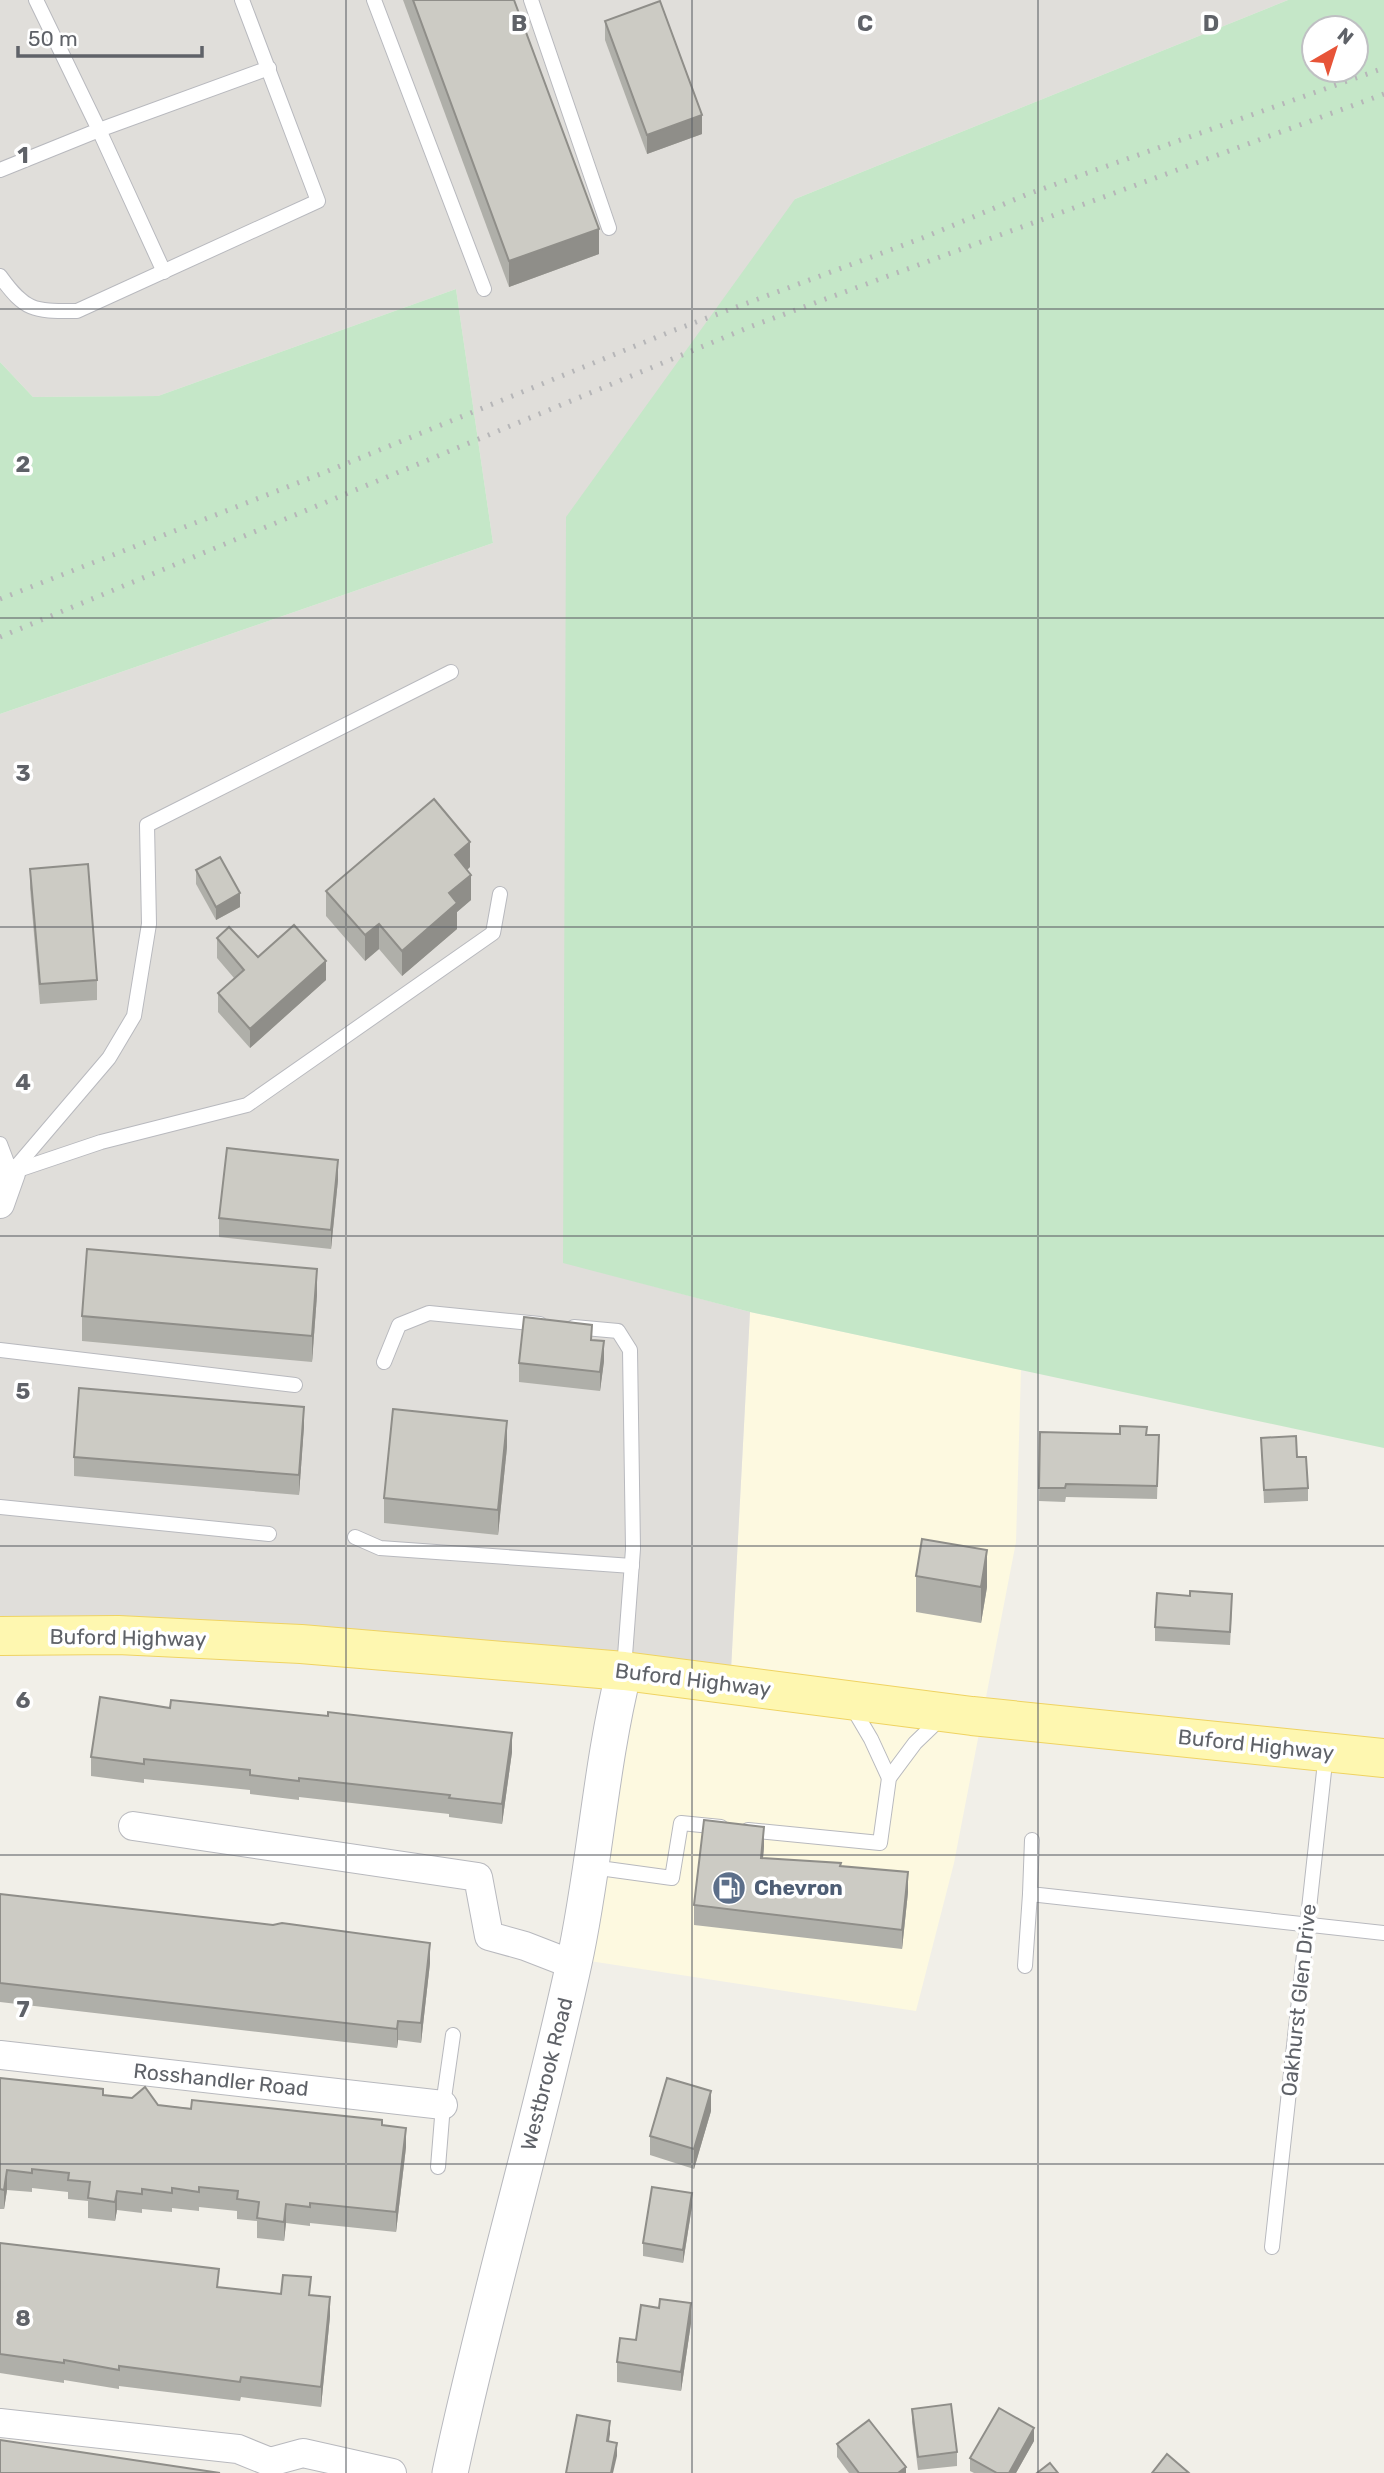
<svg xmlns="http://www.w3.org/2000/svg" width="1384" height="2473" viewBox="0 0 1384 2473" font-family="Rubik,sans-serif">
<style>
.commercial{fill:#fdf9e0}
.industrial{fill:#e0deda}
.green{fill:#c5e7c8;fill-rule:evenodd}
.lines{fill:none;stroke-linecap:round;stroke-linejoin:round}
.service-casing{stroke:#b8b9be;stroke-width:16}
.minor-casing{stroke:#b8b9be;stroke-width:30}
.tertiary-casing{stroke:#b8b9be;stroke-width:37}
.primary-casing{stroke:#efd362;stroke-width:40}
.service{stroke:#fff;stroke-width:14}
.minor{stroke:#fff;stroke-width:28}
.tertiary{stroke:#fff;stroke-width:35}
.primary{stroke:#fef7b0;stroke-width:38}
.rail{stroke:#b6b6b8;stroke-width:5;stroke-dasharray:2 9;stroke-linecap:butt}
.wall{fill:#afafa9}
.shaded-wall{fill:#8f8e89}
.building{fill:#cccbc4;stroke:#8f8e89;stroke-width:2}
.grid{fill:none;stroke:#5f6268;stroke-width:2;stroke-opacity:0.55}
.labels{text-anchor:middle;stroke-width:7;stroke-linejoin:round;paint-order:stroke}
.street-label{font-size:21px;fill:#5f6268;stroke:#fff}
.service-label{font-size:21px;font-weight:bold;fill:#4e5e75;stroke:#fff;text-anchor:start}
.grid-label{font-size:23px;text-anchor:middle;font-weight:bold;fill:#5f6268;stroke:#fff;stroke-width:7;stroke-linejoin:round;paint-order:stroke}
</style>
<rect width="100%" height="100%" fill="#f1efe8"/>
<path class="commercial" d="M750,1312L1021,1370L1016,1542L954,1863L916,2011L583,1960L637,1662L731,1669Z"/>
<path class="industrial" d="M0,0H1288L795,199L563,1262L750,1312L731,1670L0,1633V714L493,543L456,289L158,396L33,397L0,362Z"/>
<g class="green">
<path d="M1288,0H1384V1448L750,1312L563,1263L566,517L795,199ZM1356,28V70H1314V28Z"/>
<path d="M456,289L493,543L0,714V362L33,397L158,396Z"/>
</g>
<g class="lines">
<g class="service-casing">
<g id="service">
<path d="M374,0L484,289"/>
<path d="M531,0L609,228"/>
<path d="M0,170L99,130L36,0"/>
<path d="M164,272L99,130L269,68"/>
<path d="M0,276C26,312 34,311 77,311L318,201L242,0"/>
<path d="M0,1144L11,1173"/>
<path d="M12,1172L101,1142L247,1105L493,933L500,894"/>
<path d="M11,1173L109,1058L134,1016L149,924L147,825L451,672"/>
<path d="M574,1327L618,1331L630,1350L633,1549L624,1669"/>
<path d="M0,1350L295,1385"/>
<path d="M384,1362L399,1325L429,1313L540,1324"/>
<path d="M0,1507L269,1534"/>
<path d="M355,1537L380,1548L632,1566"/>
<path d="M851,1705L871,1739L889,1778"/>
<path d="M748,1830L880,1843L889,1778L915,1743L941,1718"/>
<path d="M1032,1840L1030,1894L1384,1933"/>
<path d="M592,1867L672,1878L681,1823L721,1827"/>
<path d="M1025,1966L1030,1894"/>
<path d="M438,2167L443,2105L453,2035"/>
<path d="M1272,2247L1326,1753"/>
</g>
</g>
<g class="minor-casing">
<g id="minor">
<path d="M0,1204L11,1173"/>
<path d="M133,1826L478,1877L489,1936L525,1946L574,1965"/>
<path d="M0,2055L443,2105"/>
<path d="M0,2423L238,2449L270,2462L303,2453L392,2473"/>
</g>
</g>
<g class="tertiary-casing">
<path id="tertiary" d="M450,2473C486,2302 537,2134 574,1963C595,1867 600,1767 624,1671"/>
</g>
<g class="primary-casing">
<path id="primary" d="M0,1636L118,1635L301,1644L624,1671L972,1716L1384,1758"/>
</g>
<use href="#service" class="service"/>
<use href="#minor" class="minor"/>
<use href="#tertiary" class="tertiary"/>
<use href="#primary" class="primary"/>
<g class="rail">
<path d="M0,599L323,473L672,331L925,237L1028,194L1384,68"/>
<path d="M0,637L752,326L1384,94"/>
</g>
</g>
<g class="wall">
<path d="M403,0H514L599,254L509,287Z"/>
<path d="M605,21L702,134L647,154L605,40Z"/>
<path d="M470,867L467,870L471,900L457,912V929L402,976L379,949L365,961L326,916V891Z"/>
<path d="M30,869L97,980V1000L40,1004L30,888Z"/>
<path d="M196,870L240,907L216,920L196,884Z"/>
<path d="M217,938L258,957L326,980L250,1048L218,1012V993L234,978L217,958Z"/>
<path d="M338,1180L331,1249L219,1237V1218Z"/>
<path d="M317,1295L312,1362L82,1341V1316Z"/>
<path d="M604,1361L600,1391L519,1382V1363Z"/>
<path d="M304,1426L299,1495L74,1476V1457Z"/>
<path d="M1040,1432L1159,1435L1157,1499L1066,1497L1065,1502L1039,1501Z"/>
<path d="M1261,1438L1297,1457L1308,1488V1501L1264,1503Z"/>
<path d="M507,1447L498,1535L384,1523V1498Z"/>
<path d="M916,1576L987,1587L981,1623L916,1612Z"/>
<path d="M1232,1607L1230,1645L1155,1641V1627Z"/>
<path d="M170,1708L512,1752L502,1824L449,1817V1814L299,1797V1800L250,1794V1790L144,1779V1783L91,1776V1757Z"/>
<path d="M764,1847L763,1858L841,1866L908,1892L902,1949L694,1925V1905Z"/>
<path d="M0,1894L430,1963L421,2043L398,2040L397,2048L0,2002Z"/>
<path d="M0,2078L158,2105L382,2125L406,2147L396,2232L310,2223V2226L286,2223L284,2241L257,2238V2221L237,2219V2211L199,2207V2211L172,2208V2212L142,2209V2213L117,2210L115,2221L88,2218V2201L68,2199V2192L32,2188V2192L7,2190L4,2209H0Z"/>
<path d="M711,2111L694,2169L650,2155V2136Z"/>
<path d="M692,2206L683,2263L643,2256V2243Z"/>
<path d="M0,2243L219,2287L281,2294L311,2295L330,2316L321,2407L241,2397L240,2401L119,2386V2389L64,2380V2383L0,2373Z"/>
<path d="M691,2323L681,2391L617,2382V2362L636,2340Z"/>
<path d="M912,2409L957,2452V2466L918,2470L912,2422Z"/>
<path d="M1034,2441L1016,2473H974L970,2471V2458Z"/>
<path d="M837,2444L906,2473H849L837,2457Z"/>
</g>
<g class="shaded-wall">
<path d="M702,115V134L647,154V135Z"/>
<path d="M599,229V254L509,287V261Z"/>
<path d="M470,842V867L455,881V855Z"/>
<path d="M471,875V900L457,912V929L402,976V951L449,893Z"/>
<path d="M240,893V907L216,920V907Z"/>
<path d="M379,924V949L365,961V935Z"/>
<path d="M326,961V980L250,1048V1029Z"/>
<path d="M338,1160V1180L331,1249V1230Z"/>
<path d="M317,1269V1295L312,1362V1336Z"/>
<path d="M604,1341V1361L600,1391V1372Z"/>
<path d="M304,1407V1426L299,1495V1475Z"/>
<path d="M507,1421V1447L498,1535V1510Z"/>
<path d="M987,1550V1587L981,1623V1587Z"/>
<path d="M512,1733V1752L502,1824V1804Z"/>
<path d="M764,1827V1847L761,1877V1858Z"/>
<path d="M908,1872V1892L902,1949V1930Z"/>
<path d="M430,1943V1963L421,2043V2023Z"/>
<path d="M398,2021V2040L397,2048V2029Z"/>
<path d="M711,2091V2111L694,2169V2149Z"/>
<path d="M406,2128V2147L396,2232V2212Z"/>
<path d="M7,2170V2190L4,2209V2190Z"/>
<path d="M117,2191V2210L115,2221V2202Z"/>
<path d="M692,2193V2206L683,2263V2250Z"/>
<path d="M286,2204V2223L284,2241V2222Z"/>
<path d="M330,2297V2316L321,2407V2387Z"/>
<path d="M691,2303V2323L681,2391V2372Z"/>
<path d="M610,2421V2434L607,2454V2441Z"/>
<path d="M1034,2428V2441L1016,2473H1009Z"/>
<path d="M617,2443V2456L613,2473H611Z"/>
<path d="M906,2467V2473H898Z"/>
</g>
<g class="building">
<path d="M413,0H514L599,229L509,261Z"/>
<path d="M660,1L702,115L647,135L605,21Z"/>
<path d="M434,799L470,842L455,855L471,875L449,893L457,903L402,951L379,924L365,935L326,891Z"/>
<path d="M220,857L240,893L216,907L196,870Z"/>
<path d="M88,864L97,980L40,984L30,869Z"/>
<path d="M294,925L326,961L250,1029L218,993L244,970L217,938L229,927L258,957Z"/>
<path d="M227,1148L338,1160L331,1230L219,1218Z"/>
<path d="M87,1249L317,1269L312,1336L82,1316Z"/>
<path d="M524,1317L592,1325L591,1340L604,1341L600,1372L519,1363Z"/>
<path d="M79,1388L304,1407L299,1475L74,1457Z"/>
<path d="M393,1409L507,1421L498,1510L384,1498Z"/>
<path d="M1120,1426L1147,1427L1146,1435H1159L1157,1486L1066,1484L1065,1488H1039L1040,1432L1120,1434Z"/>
<path d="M1296,1436L1297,1457H1306L1308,1488L1264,1490L1261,1438Z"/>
<path d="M922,1539L987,1550L981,1587L916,1576Z"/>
<path d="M1190,1591L1232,1594L1230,1632L1155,1627L1157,1593L1190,1596Z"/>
<path d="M100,1697L170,1708L171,1700L328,1716V1712L512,1733L502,1804L449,1798L450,1795L299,1778V1781L250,1775V1770L144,1759V1764L91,1757Z"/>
<path d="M704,1820L764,1827L761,1858L841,1863L840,1866L908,1872L902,1930L694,1905Z"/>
<path d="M0,1894L273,1925L282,1923L430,1943L421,2023L398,2021L397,2029L0,1983Z"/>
<path d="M0,2078L103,2089V2095L132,2098L145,2087L158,2105L191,2109L192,2100L382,2120V2125L406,2128L396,2212L310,2203V2207L286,2204L284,2222L257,2218L259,2202L237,2199L238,2191L199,2187V2192L172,2188V2193L142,2189V2194L117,2191L115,2202L88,2198L90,2182L68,2180L69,2173L32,2169V2173L7,2170L4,2190L0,2189Z"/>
<path d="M667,2078L711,2091L694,2149L650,2136Z"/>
<path d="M652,2187L692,2193L683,2250L643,2243Z"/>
<path d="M0,2243L219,2269L217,2287L281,2294L283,2275L311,2277L309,2295L330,2297L321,2387L241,2377L240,2382L119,2366V2370L64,2360V2363L0,2354Z"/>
<path d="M660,2299L691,2303L681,2372L617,2362L620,2338L636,2340L641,2305L659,2308Z"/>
<path d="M951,2404L957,2452L918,2457L912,2409Z"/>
<path d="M999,2408L1034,2428L1009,2473H997L970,2458Z"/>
<path d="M577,2415L610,2421L607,2441L617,2443L611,2473H566Z"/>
<path d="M869,2420L906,2467L898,2473H859L837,2444Z"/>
<path d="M0,2440L220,2473H0Z"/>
<path d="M1167,2454L1189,2473H1152Z"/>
<path d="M1050,2463L1058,2473H1037Z"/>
</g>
<path class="grid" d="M346,0V2473M692,0V2473M1038,0V2473M0,309H1384M0,618H1384M0,927H1384M0,1236H1384M0,1546H1384M0,1855H1384M0,2164H1384"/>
<defs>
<g id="fuel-disc" transform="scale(1.75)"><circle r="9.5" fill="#5c6f8a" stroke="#fff"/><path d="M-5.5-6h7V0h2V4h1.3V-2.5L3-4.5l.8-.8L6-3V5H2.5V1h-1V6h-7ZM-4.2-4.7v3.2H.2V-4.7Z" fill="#fff"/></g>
</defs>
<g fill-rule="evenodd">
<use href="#fuel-disc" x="729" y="1888"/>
</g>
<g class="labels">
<g class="street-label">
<text transform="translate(128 1638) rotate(1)" y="7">Buford Highway</text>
<text transform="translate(693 1680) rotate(7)" y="7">Buford Highway</text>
<text transform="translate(1256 1745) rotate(6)" y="7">Buford Highway</text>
<text transform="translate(1299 2000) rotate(-84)" y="7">Oakhurst Glen Drive</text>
<text transform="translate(547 2074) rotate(-76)" y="7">Westbrook Road</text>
<text transform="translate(221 2080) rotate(6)" y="7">Rosshandler Road</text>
</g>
<g class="service-label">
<text x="754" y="1895">Chevron</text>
</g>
</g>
<g class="grid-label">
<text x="519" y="31">B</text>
<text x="865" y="31">C</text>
<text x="1211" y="31">D</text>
<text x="23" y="163">1</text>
<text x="23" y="472">2</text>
<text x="23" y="781">3</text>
<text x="23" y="1090">4</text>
<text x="23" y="1399">5</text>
<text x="23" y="1708">6</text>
<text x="23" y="2017">7</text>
<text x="23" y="2326">8</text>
</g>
<g transform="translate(1335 49) rotate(39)"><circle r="33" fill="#ffffff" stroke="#bfc0c3" stroke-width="2"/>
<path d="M0-5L12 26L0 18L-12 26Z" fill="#e75438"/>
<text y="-10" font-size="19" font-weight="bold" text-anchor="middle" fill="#5f6268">N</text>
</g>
<path d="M18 46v10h184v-10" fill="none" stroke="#5f6268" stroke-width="3.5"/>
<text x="28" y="46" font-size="21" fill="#5f6268" stroke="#ffffff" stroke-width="5" paint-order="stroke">50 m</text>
</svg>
